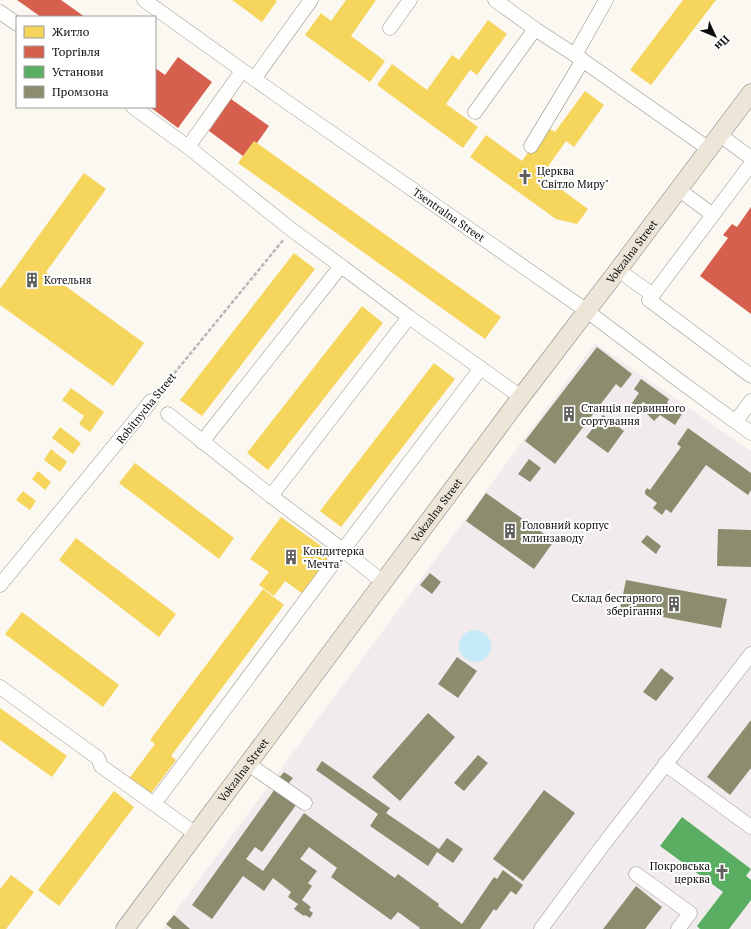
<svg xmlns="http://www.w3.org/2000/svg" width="751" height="929" viewBox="0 0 751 929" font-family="'PT Serif',serif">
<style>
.industrial{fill:#f2ebee}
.water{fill:#c6eaf7}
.homes{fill:#f6d55c}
.shops{fill:#d6604d}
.public{fill:#5aae61}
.industry{fill:#8c8c6e}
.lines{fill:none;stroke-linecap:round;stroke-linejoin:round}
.minor-casing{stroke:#949390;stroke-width:15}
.major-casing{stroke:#81807d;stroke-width:19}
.path{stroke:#b8b7b6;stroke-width:2.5;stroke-dasharray:4 2;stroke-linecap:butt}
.minor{stroke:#fefefd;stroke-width:14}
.major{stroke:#ede6d8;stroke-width:18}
.labels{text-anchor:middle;stroke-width:4;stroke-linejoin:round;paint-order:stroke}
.poi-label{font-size:11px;fill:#0d0d0d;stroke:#fff;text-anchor:start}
.street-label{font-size:11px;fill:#0d0d0d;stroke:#fff}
</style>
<rect width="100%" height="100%" fill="#fbf8f1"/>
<path class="industrial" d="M595,343L751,451V929H163Z"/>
<circle class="water" cx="475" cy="646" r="16"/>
<g class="homes">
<path d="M232,0H275L277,1L262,22Z"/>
<path d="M346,0H376L351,36L385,61L370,82L305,35L321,13L331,21Z"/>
<path d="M683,0H716L651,85L630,70Z"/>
<path d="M488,20L507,34L477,75L470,70L446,104L478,127L463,148L377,85L392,64L427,90L452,55L459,60Z"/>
<path d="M585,91L604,105L574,147L566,141L542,175L588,209L577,224L556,219L470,157L486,135L522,161L547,127L555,132Z"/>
<path d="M254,141L501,317L485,339L238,163Z"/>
<path d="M84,173L106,189L46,272L144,343L113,386L0,305V289Z"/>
<path d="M294,253L315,269L202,416L180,400Z"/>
<path d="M362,306L383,323L268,470L247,453Z"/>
<path d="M434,363L455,379L341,527L320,511Z"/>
<path d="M71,388L104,412L90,432L79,424L84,416L62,400Z"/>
<path d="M60,427L81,443L73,454L52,438Z"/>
<path d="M51,449L67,462L60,472L44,460Z"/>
<path d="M135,463L234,538L219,559L119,483Z"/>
<path d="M38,471L51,482L45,490L32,479Z"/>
<path d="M23,491L36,501L30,510L16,500Z"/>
<path d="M281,517L332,554L303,594L285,581L274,596L259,585L269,572L250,559Z"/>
<path d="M76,538L176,614L159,637L59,560Z"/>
<path d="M263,589L284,605L171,756L176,760L149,796L128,780L155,744L150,740Z"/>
<path d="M22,612L119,685L103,707L5,634Z"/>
<path d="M0,708L67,756L52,777L0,740Z"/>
<path d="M114,791L134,807L59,906L38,890Z"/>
<path d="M11,875L34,892L6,929H0V889Z"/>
</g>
<g class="shops">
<path d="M17,0H61L85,17H41Z"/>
<path d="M178,57L212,82L178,128L150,107H155V68L165,75Z"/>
<path d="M231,99L269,126L257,143L254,141L243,156L209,131Z"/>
<path d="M751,207V314L700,276L728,238L723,235L732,224L737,227Z"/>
</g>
<path class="public" d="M682,817L751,869L746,876L751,880V900L729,929H700L697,926L723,892L660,846Z"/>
<g class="industry">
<path d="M597,347L632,374L621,388L616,384L555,464L525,441Z"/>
<path d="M641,379L669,399L667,403L682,414L675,425L660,415L654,421L646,413L651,407L643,402L638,408L632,403L639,393L634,389Z"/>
<path d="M603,415L624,431L608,453L586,437Z"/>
<path d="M688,428L751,473V490L748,495L706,465L671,513L666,509L662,515L653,508L657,503L645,494V491L647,488L650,490L681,447L677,444Z"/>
<path d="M529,459L541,468L530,482L518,474Z"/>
<path d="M486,493L554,541L534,569L466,521Z"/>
<path d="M718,529L751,530V567L717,566Z"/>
<path d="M647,535L661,546L656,554L641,542Z"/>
<path d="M430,573L441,582L432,594L420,585Z"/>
<path d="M626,580L727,599L721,628L620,609Z"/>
<path d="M457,657L477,671L458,698L438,684Z"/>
<path d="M661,668L674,678L656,701L643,692Z"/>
<path d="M428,713L455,737L400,801L372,777Z"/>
<path d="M751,720V768L730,795L707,777Z"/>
<path d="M478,755L488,763L464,791L454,783Z"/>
<path d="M322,761L390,808L386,813L439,849L447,838L463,849L453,863L437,852L428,866L370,826L378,814L316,770Z"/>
<path d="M284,772L293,778L288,784L279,778Z"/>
<path d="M275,789L296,805L262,852L255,847L246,859L263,871L304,813L395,878L398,874L439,904L438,906L462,924L494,877L497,879L503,870L523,885L516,895L511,891L496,911L494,909L480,929H419L420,928L398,912L391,920L331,877L337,868L309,847L300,859L317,871L308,883L312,886L302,900L311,907L309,910L313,913L310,918L305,915L304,916L294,909L298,904L288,897L291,892L273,878L264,891L243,876L212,919L192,905Z"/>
<path d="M544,790L575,813L523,881L493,859Z"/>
<path d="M636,886L662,907L645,929H603Z"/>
<path d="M174,915L190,929H172L166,924Z"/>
</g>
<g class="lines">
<g class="minor-casing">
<g id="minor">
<path id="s1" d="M144,0L274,93L587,311L677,379L751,433"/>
<path d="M495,0L535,29L575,55L709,149"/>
<path d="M0,12L17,24"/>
<path d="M390,28L410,0"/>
<path d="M575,55L606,0"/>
<path d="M242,71L188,147L292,230L341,266"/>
<path d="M254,79L311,0"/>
<path d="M133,107L188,147"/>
<path d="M475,112L535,29"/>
<path d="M720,135L751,158"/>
<path d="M531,146L583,60"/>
<path d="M751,164L649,300L751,376"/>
<path d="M678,189L713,215"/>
<path d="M618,270L653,295"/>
<path d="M168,414L271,496L343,550L383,582"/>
<path d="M736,421L751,401"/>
<path d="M202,442L341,266L409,317L521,397"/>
<path d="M271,496L409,317"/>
<path d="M0,585L151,401"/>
<path d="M0,687L98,758L101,766L196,834"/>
<path d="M248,764L305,803"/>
<path d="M665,764L751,827"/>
<path d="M154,804L343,550L481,368"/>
<path d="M636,874L690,913L678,929"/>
<path d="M541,929L600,849L751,654"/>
</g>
</g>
<g class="major-casing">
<g id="major">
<path id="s2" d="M125,929L521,397L618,270L751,93"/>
</g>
</g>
<path class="path" d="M159,392L284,239"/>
<use href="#minor" class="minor"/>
<use href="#major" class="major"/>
</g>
<defs>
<g id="church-bare" transform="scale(1.2)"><path d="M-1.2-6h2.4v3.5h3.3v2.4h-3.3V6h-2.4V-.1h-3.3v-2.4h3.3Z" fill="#605f5d" stroke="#fff" stroke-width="2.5" paint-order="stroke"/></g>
<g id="building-bare" transform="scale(1.2)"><path d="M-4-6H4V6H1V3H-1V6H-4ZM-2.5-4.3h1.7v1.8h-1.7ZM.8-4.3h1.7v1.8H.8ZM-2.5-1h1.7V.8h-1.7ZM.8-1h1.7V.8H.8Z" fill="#605f5d" stroke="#fff" stroke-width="2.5" paint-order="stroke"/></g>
</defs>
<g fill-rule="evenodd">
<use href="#church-bare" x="525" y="177"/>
<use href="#building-bare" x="32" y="280"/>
<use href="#building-bare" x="569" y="414"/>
<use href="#building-bare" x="510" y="531"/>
<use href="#building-bare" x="291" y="557"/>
<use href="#building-bare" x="674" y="604"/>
<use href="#church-bare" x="722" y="872"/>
</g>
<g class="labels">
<g class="poi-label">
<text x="537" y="175">Церква<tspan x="537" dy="13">"Світло Миру"</tspan></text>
<text x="44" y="284">Котельня</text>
<text x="581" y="412">Станція первинного<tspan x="581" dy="13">сортування</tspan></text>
<text x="522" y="529">Головний корпус<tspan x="522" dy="13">млинзаводу</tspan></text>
<text x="303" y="555">Кондитерка<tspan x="303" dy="13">"Мечта"</tspan></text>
<text x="662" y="602" text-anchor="end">Склад бестарного<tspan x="662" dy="13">зберігання</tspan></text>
<text x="710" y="870" text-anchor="end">Покровська<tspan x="710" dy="13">церква</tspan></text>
</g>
<g class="street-label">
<text dy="4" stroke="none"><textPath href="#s1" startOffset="373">Tsentralna Street</textPath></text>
<text dy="4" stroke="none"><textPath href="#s2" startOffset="846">Vokzalna Street</textPath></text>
<text transform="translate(146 408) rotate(-51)" y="4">Robitnycha Street</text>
<text dy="4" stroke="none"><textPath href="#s2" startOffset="522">Vokzalna Street</textPath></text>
<text dy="4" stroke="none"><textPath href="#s2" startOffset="198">Vokzalna Street</textPath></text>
</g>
</g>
<rect x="16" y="16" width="140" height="92" fill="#ffffff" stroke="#9e9e9e"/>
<rect x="24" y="26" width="20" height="12" fill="#f6d55c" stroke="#9e9e9e"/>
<text x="52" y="36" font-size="12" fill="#0d0d0d">Житло</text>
<rect x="24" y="46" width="20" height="12" fill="#d6604d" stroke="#9e9e9e"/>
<text x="52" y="56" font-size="12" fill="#0d0d0d">Торгівля</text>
<rect x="24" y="66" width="20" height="12" fill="#5aae61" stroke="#9e9e9e"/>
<text x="52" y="76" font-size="12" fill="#0d0d0d">Установи</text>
<rect x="24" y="86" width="20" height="12" fill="#8c8c6e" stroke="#9e9e9e"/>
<text x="52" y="96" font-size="12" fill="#0d0d0d">Промзона</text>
<g transform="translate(715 36) rotate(134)" stroke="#ffffff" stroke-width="3" paint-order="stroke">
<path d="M0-3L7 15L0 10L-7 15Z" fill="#0d0d0d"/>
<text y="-6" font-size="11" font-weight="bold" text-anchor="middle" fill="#0d0d0d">Пн</text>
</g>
</svg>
